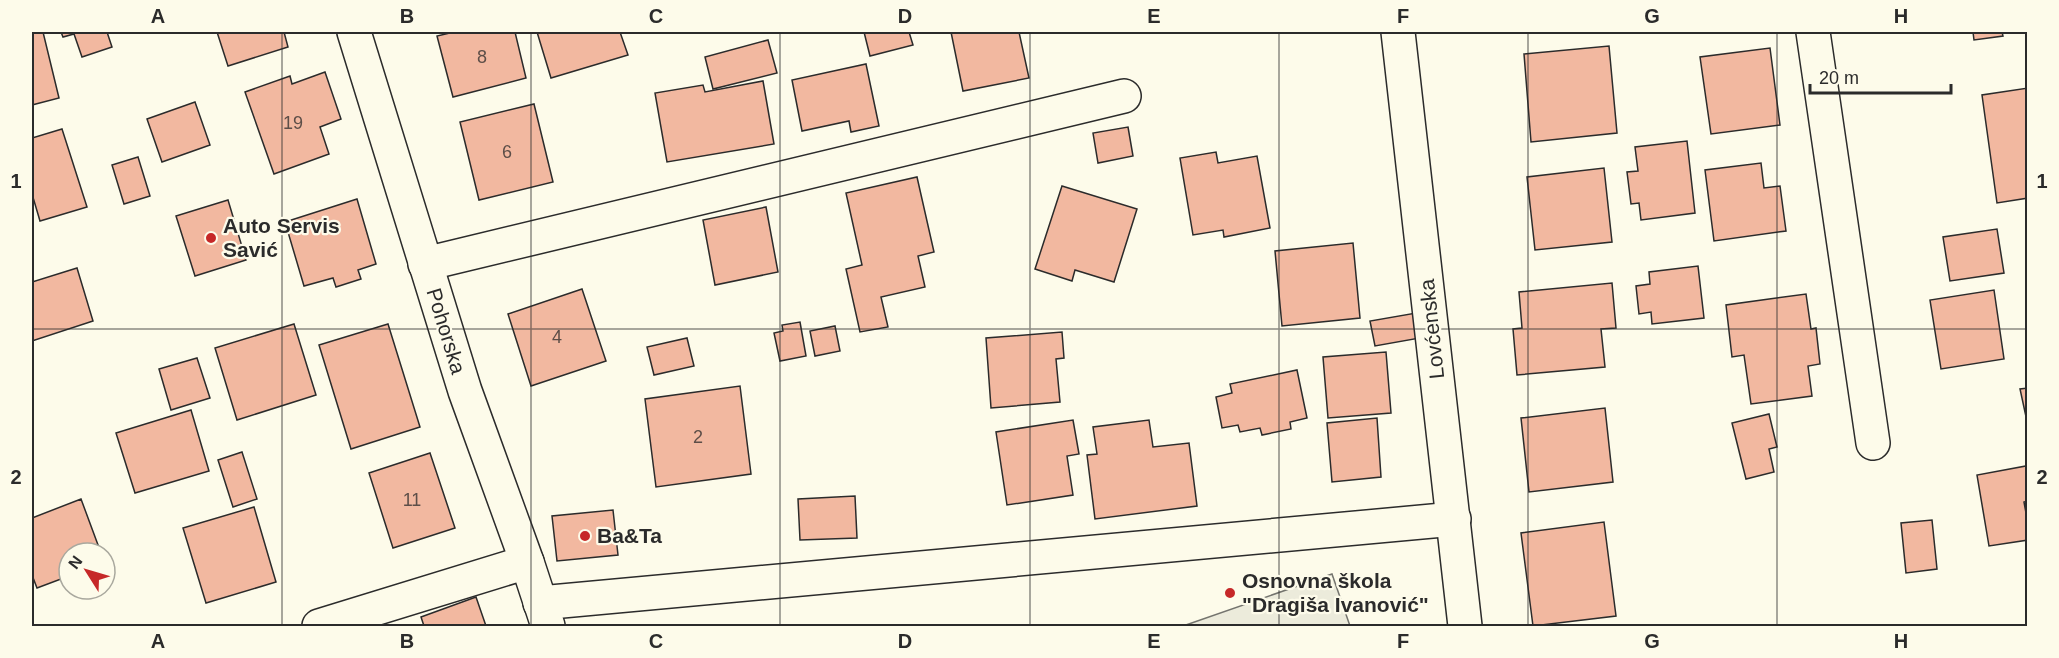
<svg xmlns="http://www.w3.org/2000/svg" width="2059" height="658" viewBox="0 0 2059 658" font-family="Helvetica,sans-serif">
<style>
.green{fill:#ecebdb;stroke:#74746e;stroke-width:1.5}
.building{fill:#f2b8a0;stroke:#2b2b2b;stroke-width:1.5}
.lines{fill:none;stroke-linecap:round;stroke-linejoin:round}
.minor-casing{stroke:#2b2b2b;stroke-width:36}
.minor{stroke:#fdfbea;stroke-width:33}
.grid{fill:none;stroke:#2b2b2b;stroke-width:1.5;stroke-opacity:0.55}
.poi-dot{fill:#c62828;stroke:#fdfbea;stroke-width:2}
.labels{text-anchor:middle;stroke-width:4.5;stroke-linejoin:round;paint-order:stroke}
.number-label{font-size:18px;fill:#5d4e48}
.poi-label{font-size:21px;font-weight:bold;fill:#2b2b2b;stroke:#fdfbea;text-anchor:start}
.street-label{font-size:21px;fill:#2b2b2b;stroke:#fdfbea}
.neatline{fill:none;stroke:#2b2b2b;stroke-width:2}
.grid-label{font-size:20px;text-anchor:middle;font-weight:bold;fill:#2b2b2b}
</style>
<rect width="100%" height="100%" fill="#fdfbea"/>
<path class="green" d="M1332,574L1350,626H1183Z"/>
<g class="building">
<path d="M32,32H43L59,98L32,105Z"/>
<path d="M61,32H107L112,47L82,57L74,34L63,37Z"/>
<path d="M217,32H284L288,47L228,66Z"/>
<path d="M454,32H515L526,78L453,97L437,36Z"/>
<path d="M537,32H620L628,55L551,78Z"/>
<path d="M864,32H909L913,45L870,56Z"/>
<path d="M951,32H1019L1029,78L963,91Z"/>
<path d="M1973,32H2002L2003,36L1974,40Z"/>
<path d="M768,40L777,73L713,89L705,57Z"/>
<path d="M1609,46L1617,133L1531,142L1524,54Z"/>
<path d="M1770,48L1780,125L1711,134L1700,57Z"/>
<path d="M866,64L879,126L851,132L849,121L802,131L792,80Z"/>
<path d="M325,72L341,119L320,127L329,154L274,174L245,92L290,76L292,84Z"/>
<path d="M763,81L774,144L667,162L655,93L703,85L705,92Z"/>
<path d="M2028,88V198L1997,203L1982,95Z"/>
<path d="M195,102L210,145L162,162L147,119Z"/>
<path d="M534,104L553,182L479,200L460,122Z"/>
<path d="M1128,127L1133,156L1098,163L1093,133Z"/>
<path d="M62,129L87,207L40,221L32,194V138Z"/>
<path d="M1687,141L1695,213L1641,220L1639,203L1631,204L1627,172L1638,171L1635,147Z"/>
<path d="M1216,152L1218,163L1257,156L1270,228L1224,237L1223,230L1193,235L1180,158Z"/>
<path d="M138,157L150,196L124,204L112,165Z"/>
<path d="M1761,163L1764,188L1780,186L1786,231L1714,241L1705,170Z"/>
<path d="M1604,168L1612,242L1535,250L1527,177Z"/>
<path d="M917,177L934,252L918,256L925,287L881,297L888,327L860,332L846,269L862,265L846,193Z"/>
<path d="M1062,186L1137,209L1114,282L1075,270L1072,281L1035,269Z"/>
<path d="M357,199L376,264L358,270L361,279L336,287L333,278L304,286L285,222Z"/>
<path d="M228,200L246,260L195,276L176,216Z"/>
<path d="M766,207L778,272L715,285L703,220Z"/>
<path d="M1997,229L2004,273L1950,281L1943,237Z"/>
<path d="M1353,243L1360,318L1282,326L1275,251Z"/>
<path d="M1698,266L1704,318L1652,324L1651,312L1639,314L1636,286L1650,284L1649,272Z"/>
<path d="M77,268L93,321L32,341V282Z"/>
<path d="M1612,283L1616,328L1601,329L1605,367L1517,375L1513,329L1522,328L1519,292Z"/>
<path d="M582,289L606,361L531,386L508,314Z"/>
<path d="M1994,290L2004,359L1941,369L1930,300Z"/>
<path d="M1806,294L1811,329L1816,328L1820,364L1808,366L1812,396L1751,404L1744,355L1732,357L1726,305Z"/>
<path d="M1416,313L1420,338L1375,346L1370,321Z"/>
<path d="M800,322L806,356L780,361L774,333L783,331L782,325Z"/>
<path d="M294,324L316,395L237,420L215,348Z"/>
<path d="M388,324L420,427L351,449L319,345Z"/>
<path d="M835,326L840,351L815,356L810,331Z"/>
<path d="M1062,332L1064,358L1056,359L1060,402L991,408L986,338Z"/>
<path d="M687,338L694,366L654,375L647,347Z"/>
<path d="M1386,352L1391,413L1328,418L1323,357Z"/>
<path d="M197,358L210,398L171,410L159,369Z"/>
<path d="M1297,370L1307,418L1290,422L1291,429L1262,435L1260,428L1240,432L1238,425L1222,428L1216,397L1232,393L1230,384Z"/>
<path d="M740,386L751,474L656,487L645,399Z"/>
<path d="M2028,388V426L2020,389Z"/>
<path d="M1605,408L1613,482L1529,492L1521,418Z"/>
<path d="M191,410L209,471L135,493L116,433Z"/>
<path d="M1769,414L1777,447L1769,449L1774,472L1746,479L1732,423Z"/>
<path d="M1377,418L1381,477L1332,482L1327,423Z"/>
<path d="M1073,420L1079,454L1067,456L1073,495L1007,505L996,432Z"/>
<path d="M1149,420L1153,447L1189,443L1197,506L1095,519L1087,455L1097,454L1093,427Z"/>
<path d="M242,452L257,499L233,507L218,460Z"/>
<path d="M430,453L455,528L393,548L369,473Z"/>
<path d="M2026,466L2028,501L2024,502L2028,524V540L1989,546L1977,475Z"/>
<path d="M855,496L857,538L800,540L798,499Z"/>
<path d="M81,499L101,553H69V576L37,588L32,575V518Z"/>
<path d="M254,507L276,582L206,603L183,528Z"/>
<path d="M613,510L618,555L557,561L552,516Z"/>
<path d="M1932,520L1937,569L1906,573L1901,523Z"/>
<path d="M1604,522L1616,616L1533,626L1521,533Z"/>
<path d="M476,597L486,626H424L421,617Z"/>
</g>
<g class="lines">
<g class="minor-casing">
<g id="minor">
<path d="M354,32L465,391L527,562L548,626"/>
<path d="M1398,32L1465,626"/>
<path d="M1813,32L1873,443"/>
<path d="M425,264L1124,96"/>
<path d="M540,603L1454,519"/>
<path d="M319,626L527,562"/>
</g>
</g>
<use href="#minor" class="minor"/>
</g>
<path class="grid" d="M282,32V626M531,32V626M780,32V626M1030,32V626M1279,32V626M1528,32V626M1777,32V626M32,329H2028"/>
<g class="poi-dot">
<circle cx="211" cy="238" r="6"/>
<circle cx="585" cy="536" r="6"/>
<circle cx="1230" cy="593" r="6"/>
</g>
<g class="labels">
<g class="number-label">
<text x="482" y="63">8</text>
<text x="293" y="129">19</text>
<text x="507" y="158">6</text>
<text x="557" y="343">4</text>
<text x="698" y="443">2</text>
<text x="412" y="506">11</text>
</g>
<g class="poi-label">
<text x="223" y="233">Auto Servis<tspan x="223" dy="24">Savić</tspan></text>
<text x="597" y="543">Ba&amp;Ta</text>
<text x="1242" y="588">Osnovna škola<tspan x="1242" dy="24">"Dragiša Ivanović"</tspan></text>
</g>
<g class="street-label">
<text transform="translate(1432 329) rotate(-96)" y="7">Lovćenska</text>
<text transform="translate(446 331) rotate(73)" y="7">Pohorska</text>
</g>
</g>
<rect width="2059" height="658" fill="none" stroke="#fdfbea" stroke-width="66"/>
<g transform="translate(87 571) rotate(307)"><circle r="28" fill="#fdfbea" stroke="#a9a89e" stroke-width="1.5"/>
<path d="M0-4.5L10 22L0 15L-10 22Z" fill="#c62828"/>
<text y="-9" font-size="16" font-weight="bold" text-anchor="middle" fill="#2b2b2b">N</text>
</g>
<path d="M1810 84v9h141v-9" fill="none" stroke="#2b2b2b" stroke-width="3"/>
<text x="1819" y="84" font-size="18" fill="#2b2b2b" stroke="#fdfbea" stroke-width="4.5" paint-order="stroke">20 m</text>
<rect x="33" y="33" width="1993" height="592" class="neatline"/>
<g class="grid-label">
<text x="158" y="23">A</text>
<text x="407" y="23">B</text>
<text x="656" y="23">C</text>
<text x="905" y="23">D</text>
<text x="1154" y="23">E</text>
<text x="1403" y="23">F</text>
<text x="1652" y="23">G</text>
<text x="1901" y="23">H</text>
<text x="16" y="188">1</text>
<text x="2042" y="188">1</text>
<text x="16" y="484">2</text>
<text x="2042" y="484">2</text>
<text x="158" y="648">A</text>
<text x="407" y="648">B</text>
<text x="656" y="648">C</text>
<text x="905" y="648">D</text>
<text x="1154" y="648">E</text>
<text x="1403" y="648">F</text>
<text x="1652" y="648">G</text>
<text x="1901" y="648">H</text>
</g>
</svg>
